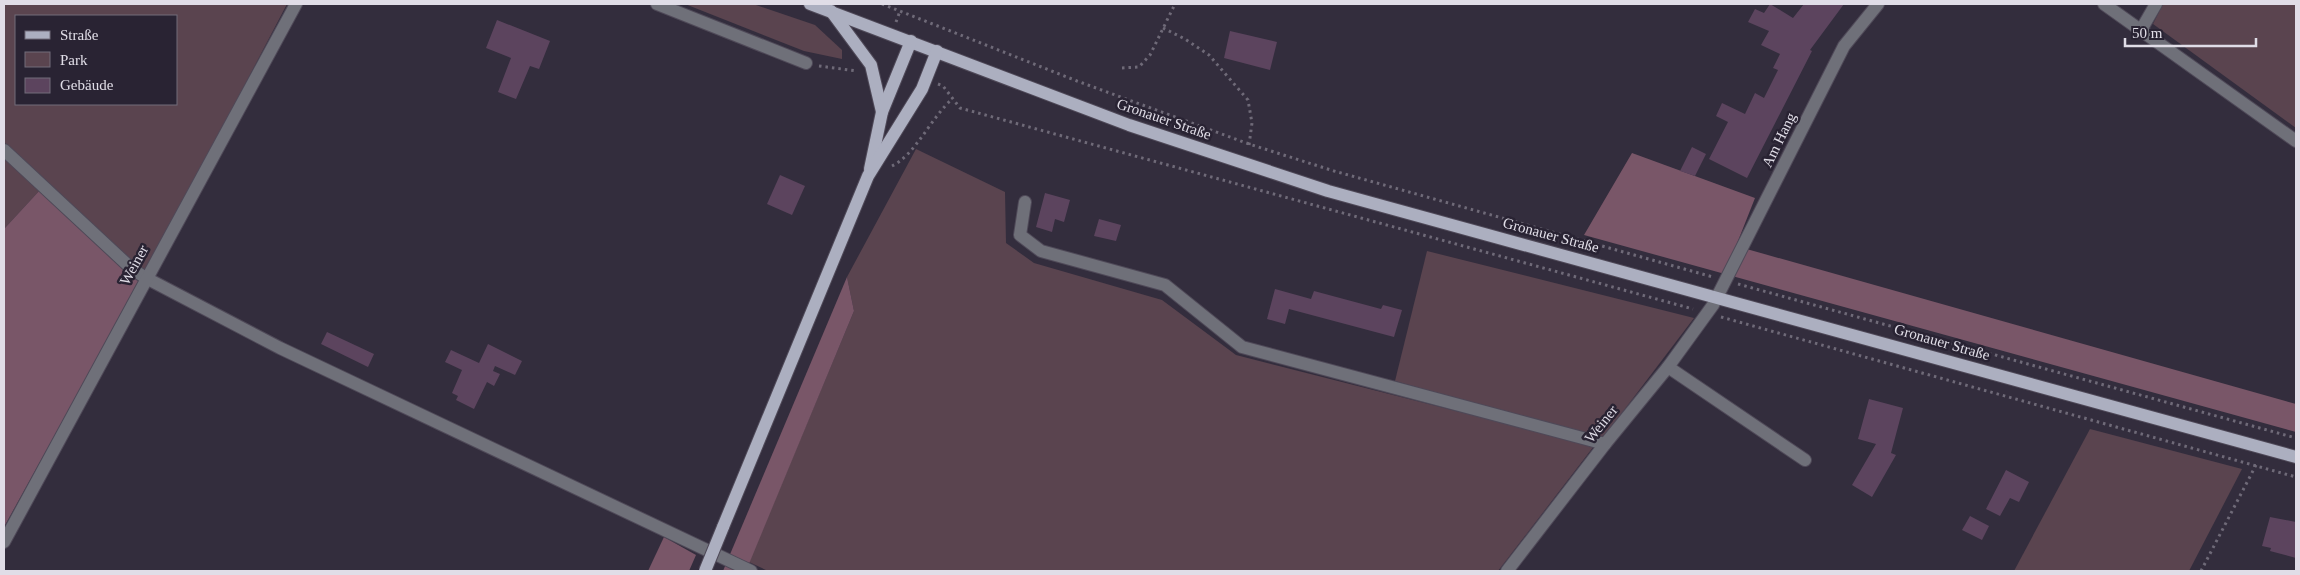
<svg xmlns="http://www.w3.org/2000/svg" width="2300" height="575" viewBox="0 0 2300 575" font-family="Georgia,serif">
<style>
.green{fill:#5a444f;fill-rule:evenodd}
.forest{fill:#795668}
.building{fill:#5c445e}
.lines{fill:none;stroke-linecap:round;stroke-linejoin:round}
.minor-casing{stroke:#4f4958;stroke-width:14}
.major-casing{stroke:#4f4958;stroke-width:14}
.path{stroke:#6f6a78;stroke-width:3;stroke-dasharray:2.5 4;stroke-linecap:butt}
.minor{stroke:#6f7079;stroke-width:12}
.major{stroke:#acafc0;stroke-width:12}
.major-bridge-casing{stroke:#4f4958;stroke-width:14;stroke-linecap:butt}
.major-bridge{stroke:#acafc0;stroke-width:12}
.labels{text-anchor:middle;stroke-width:5;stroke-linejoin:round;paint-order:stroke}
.street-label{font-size:15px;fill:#e0dde7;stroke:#292333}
</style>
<rect width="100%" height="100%" fill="#332d3d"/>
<g class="green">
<path d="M4,4H287L146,273L118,252L4,142ZM16,16H176V104H16Z"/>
<path d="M685,4H753L815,25L842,50V59L804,51Z"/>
<path d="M2163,4H2296V128L2153,24Z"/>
<path d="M916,149L1005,192L1006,243L1034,263L1162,300L1236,355L1594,446L1498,571H768L749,562L854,311L847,277Z"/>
<path d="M4,158L40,190L4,229Z"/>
<path d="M1427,251L1694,318L1602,439L1395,381Z"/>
<path d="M2090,429L2242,469L2189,571H2014Z"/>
</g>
<g class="forest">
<path d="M1632,153L1755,198L1736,246L2296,404V432L1584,235Z"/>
<path d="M40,190L140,281L4,527V229Z"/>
<path d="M847,277L854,311L746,571H723Z"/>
<path d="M664,537L696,555L689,571H648Z"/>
</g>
<g class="building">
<path d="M1770,4L1793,18L1804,4H1844L1810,50L1812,51L1747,178L1709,159L1728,122L1716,116L1722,103L1745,114L1755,93L1764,98L1778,70L1773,68L1780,54L1761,45L1769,31L1748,22L1755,9L1764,13Z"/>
<path d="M497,20L550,41L539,69L530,66L516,99L498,92L511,58L486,48Z"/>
<path d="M1230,31L1277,42L1270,70L1224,58Z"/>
<path d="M1692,147L1706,154L1695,176L1680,171Z"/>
<path d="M780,175L805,186L792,215L767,204Z"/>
<path d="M1045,193L1070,200L1064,222L1055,219L1052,232L1036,227Z"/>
<path d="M1099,219L1121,225L1116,241L1094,236Z"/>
<path d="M1275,289L1311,299L1314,291L1381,309L1383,305L1402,310L1394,337L1289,309L1285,324L1267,319Z"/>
<path d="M327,332L374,354L368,367L321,344Z"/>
<path d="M488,344L522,361L515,375L495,366L493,371L500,374L494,386L487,382L474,409L456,400L458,396L452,393L462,370L445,362L451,350L479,363Z"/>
<path d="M1869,399L1903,408L1891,453L1896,455L1872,497L1852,485L1876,444L1858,439Z"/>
<path d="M2006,470L2029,482L2019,502L2010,498L2000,516L1986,509Z"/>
<path d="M1970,516L1989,526L1982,540L1962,530Z"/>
<path d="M2270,517L2296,522V558L2270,551L2271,548L2262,546Z"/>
</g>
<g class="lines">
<g class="minor-casing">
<g id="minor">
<path d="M657,4L806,63"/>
<path d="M2104,4L2296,141"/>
<path d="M2141,30L2156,4"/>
<path d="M4,150L132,269L146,278L280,348L751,571"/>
<path d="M1025,202L1020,235L1041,251L1165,285L1242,347L1605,444"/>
<path d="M1668,367L1805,460"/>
<path d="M4,542L296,4"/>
<path d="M1507,571L1605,444L1668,367L1713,305L1844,46L1878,4"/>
</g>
</g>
<g class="major-casing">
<g id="major">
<path d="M810,4L1129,125L1328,191L2296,457"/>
<path d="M831,11L871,65L882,112"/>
<path d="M870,169L882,112L911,41"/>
<path d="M723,527L868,176L922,89L937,51"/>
</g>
</g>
<g class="path">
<path d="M882,4L1077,81L1249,144L1334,171L1713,277"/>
<path d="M896,22L900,11"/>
<path d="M1163,28L1185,39L1209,55L1248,100L1252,123L1249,145"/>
<path d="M819,66L857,71"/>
<path d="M1122,68L1139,67L1150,55L1175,4"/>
<path d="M938,84L943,86L960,108L1693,309"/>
<path d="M892,166C915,155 931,118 952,99"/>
<path d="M1738,284L2296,438"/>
<path d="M1721,317L2296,477"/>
<path d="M2201,571L2256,465"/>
</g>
<use href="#minor" class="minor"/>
<use href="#major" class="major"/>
<g class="major-bridge-casing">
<path id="major-bridge" d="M705,571L723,527"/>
</g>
<use href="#major-bridge" class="major-bridge"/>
</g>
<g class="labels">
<g class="street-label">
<text transform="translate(1164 119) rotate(19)" y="5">Gronauer Straße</text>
<text transform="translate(1779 140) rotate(-64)" y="5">Am Hang</text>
<text transform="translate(1551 235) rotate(15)" y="5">Gronauer Straße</text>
<text transform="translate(134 265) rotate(-61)" y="5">Weiner</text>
<text transform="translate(1942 342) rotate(16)" y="5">Gronauer Straße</text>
<text transform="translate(1601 424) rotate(-51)" y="5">Weiner</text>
</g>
</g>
<rect width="2300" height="575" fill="none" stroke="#e0dde7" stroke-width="10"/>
<rect x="15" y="15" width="162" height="90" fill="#292333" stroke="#726d7b"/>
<rect x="25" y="31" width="25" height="8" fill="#acafc0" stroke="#726d7b"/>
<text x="60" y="40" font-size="15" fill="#e0dde7">Straße</text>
<rect x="25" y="52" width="25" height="15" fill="#5a444f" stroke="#726d7b"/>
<text x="60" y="65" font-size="15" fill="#e0dde7">Park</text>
<rect x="25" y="78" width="25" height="15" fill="#5c445e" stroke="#726d7b"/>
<text x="60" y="90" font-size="15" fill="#e0dde7">Gebäude</text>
<path d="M2125 38v8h131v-8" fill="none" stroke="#e0dde7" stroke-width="2.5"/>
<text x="2132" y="38" font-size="15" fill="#e0dde7" stroke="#292333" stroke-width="4" paint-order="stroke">50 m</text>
</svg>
